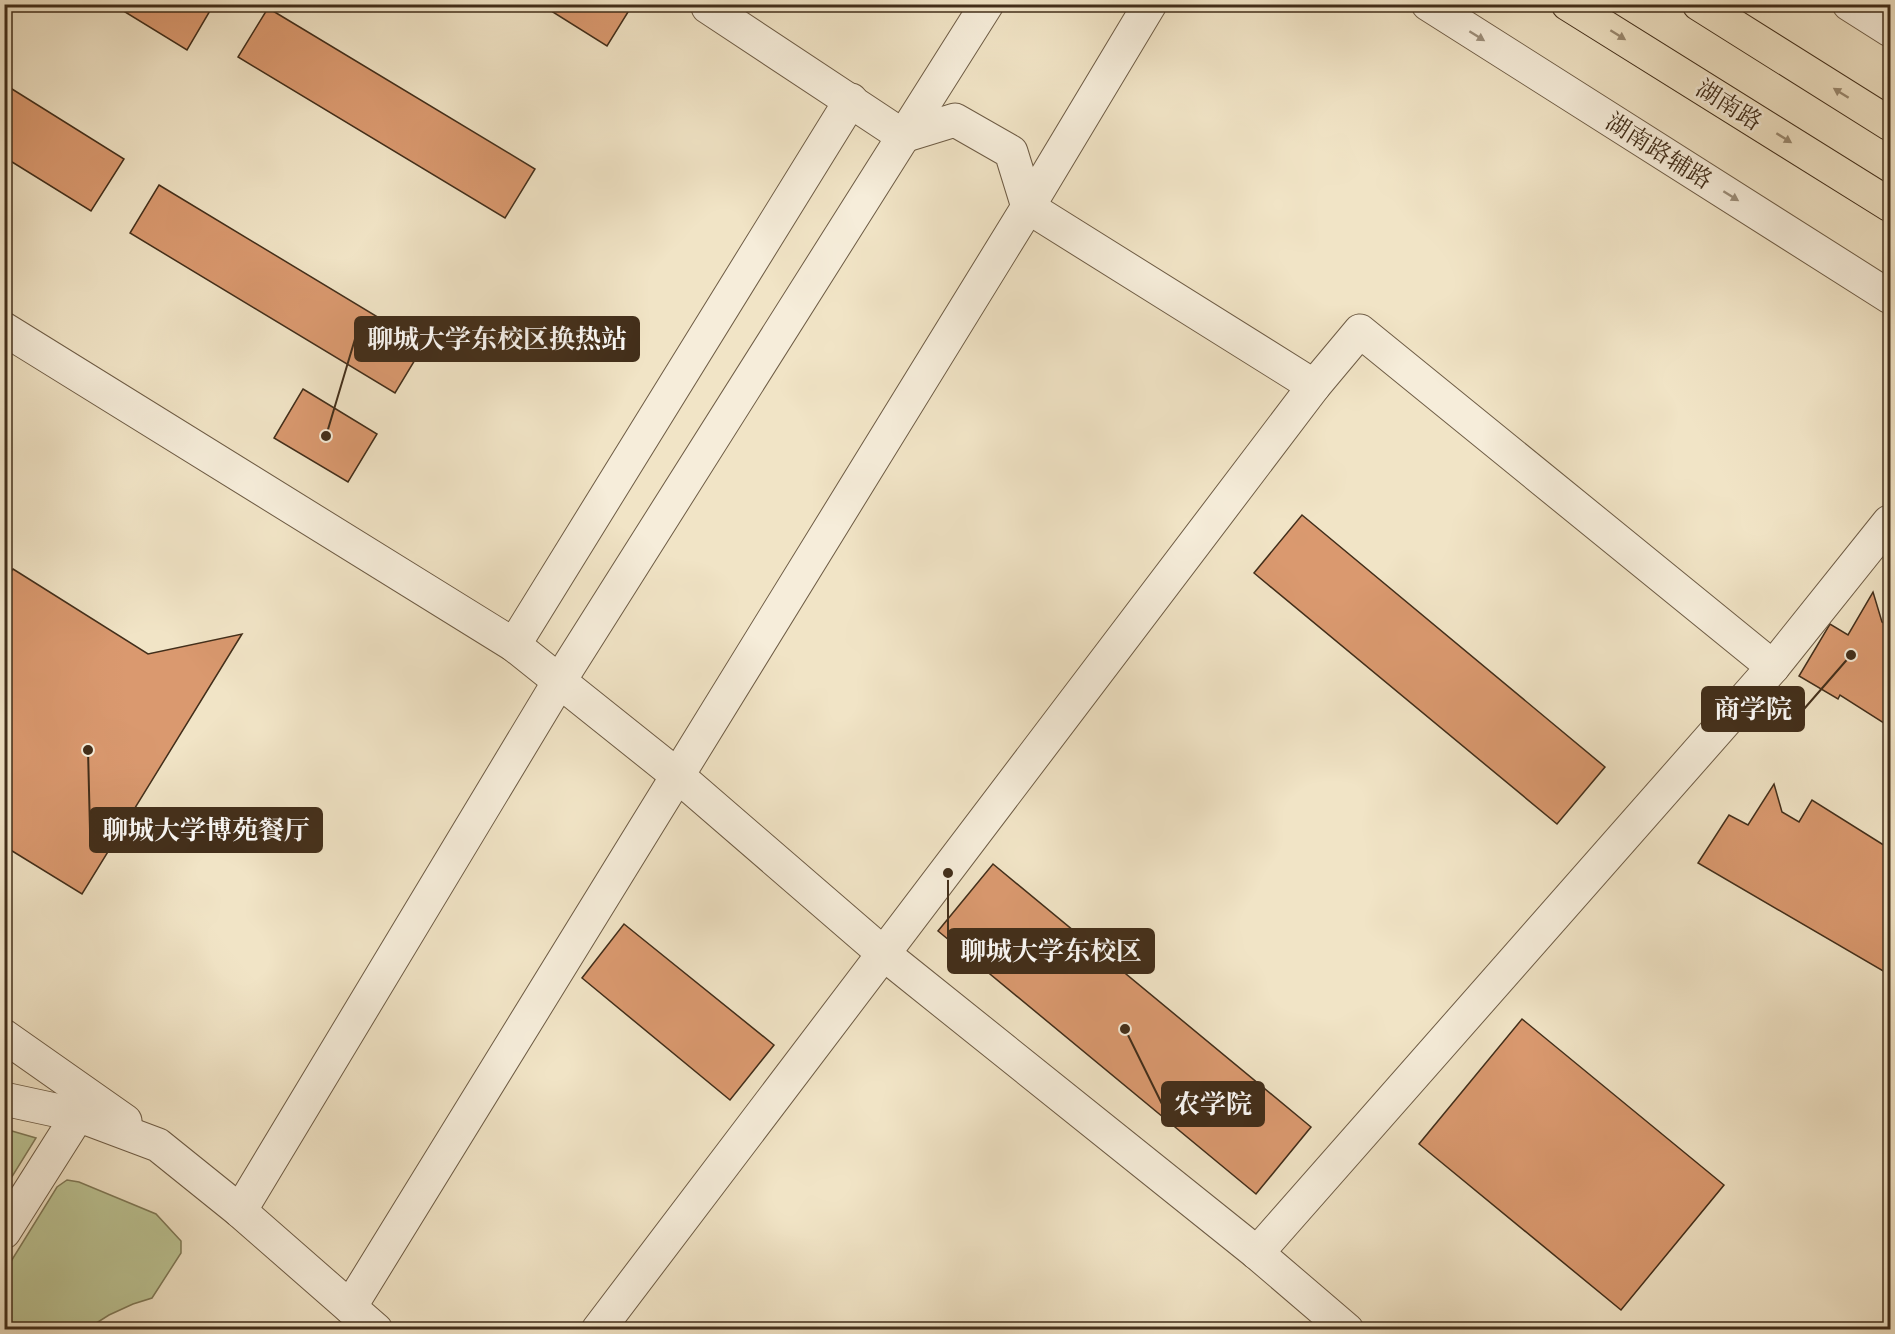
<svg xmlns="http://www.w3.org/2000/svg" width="1895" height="1334" viewBox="0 0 1895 1334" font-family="'Old Standard TT','Noto Serif SC',serif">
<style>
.green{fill:#bcc494;stroke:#7f7957;stroke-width:1.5}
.building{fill:#da996f;stroke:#422e1a;stroke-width:1.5}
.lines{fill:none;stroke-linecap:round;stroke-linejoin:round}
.minor-casing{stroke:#6e5c45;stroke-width:35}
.major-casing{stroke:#422e1a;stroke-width:35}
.minor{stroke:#f6edda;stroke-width:33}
.major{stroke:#f1e4c6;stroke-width:33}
.oneway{fill:#9a8970}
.oneway2{fill:#9c8e7a}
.labels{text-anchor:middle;stroke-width:5;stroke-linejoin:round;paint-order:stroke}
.street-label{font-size:24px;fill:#422e1a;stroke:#f6edda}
.leader{fill:none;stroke:#422e1a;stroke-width:2}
.callout-dot{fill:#422e1a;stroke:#f6edda;stroke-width:2}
.callout{fill:#422e1a;stroke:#422e1a;stroke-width:2}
.callout-label{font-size:26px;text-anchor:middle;font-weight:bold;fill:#fff}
</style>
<rect width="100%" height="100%" fill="#f1e4c6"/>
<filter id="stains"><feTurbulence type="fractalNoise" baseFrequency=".00333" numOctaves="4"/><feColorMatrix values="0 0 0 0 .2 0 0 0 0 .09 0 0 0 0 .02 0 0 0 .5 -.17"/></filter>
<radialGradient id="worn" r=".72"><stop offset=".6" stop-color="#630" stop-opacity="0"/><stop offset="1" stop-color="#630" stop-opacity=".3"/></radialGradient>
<g class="green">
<path d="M5,1129L36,1138L5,1188L4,1129Z"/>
<path d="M67,1180L79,1182L156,1214L181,1241V1253L152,1298L133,1304L109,1315L87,1329H5V1271L57,1187Z"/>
</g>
<g class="building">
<path d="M112,4H214L187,50Z"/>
<path d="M540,4H633L607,46Z"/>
<path d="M268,8L535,169L505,218L238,57Z"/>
<path d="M4,84L124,159L91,211L4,157Z"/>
<path d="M159,185L424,345L395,393L130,233Z"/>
<path d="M303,389L377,434L348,482L274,438Z"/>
<path d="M1302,515L1605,767L1557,824L1254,573Z"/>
<path d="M13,569L148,654L242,634L82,894L4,846V582Z"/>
<path d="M1873,592L1882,622L1890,627V727L1840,695L1838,699L1799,676L1830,624L1848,635Z"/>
<path d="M1774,784L1782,812L1799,822L1812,800L1890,849V975L1698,863L1729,815L1748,825Z"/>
<path d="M993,864L1311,1127L1256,1194L938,931Z"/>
<path d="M624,924L774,1045L730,1100L582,978Z"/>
<path d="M1522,1019L1724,1185L1621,1310L1419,1144Z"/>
</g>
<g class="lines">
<g class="minor-casing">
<g id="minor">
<path d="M709,4L708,7L903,136L955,120L1011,152L1028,207L1314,386"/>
<path d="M1428,4L1890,297"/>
<path d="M1849,4L1890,30"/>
<path d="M4,329L514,645L678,776L884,954L1257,1253L1347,1330"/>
<path d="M514,645L851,100"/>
<path d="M4,1036L125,1121"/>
<path d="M4,1099L78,1115L158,1145L240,1211L376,1330"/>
<path d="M240,1211L560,680L987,4"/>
<path d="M4,1232L78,1115"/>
<path d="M1257,1253L1773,667L1889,522"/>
<path d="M350,1307L1028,207L1150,4"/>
<path d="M598,1330L1314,386L1360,331L1773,667"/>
</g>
</g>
<g class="major-casing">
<g id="major">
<path d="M1568,4L1890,205"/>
<path d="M1699,4L1890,124"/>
</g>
</g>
<use href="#minor" class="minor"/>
<use href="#major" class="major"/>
</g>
<defs><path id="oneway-solid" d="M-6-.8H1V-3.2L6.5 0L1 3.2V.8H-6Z" transform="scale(1.5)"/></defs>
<g class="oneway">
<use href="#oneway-solid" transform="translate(1618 35) rotate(32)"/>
<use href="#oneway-solid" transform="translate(1841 93) rotate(-148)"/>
<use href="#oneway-solid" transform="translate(1784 138) rotate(32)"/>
</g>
<g class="oneway2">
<use href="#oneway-solid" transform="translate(1477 36) rotate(32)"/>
<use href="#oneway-solid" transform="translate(1731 196) rotate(32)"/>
</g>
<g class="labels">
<g class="street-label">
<text transform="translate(1729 105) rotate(32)" y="8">湖南路</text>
<text transform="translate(1659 151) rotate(32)" y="8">湖南路辅路</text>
</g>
</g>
<path class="leader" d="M326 436L355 339M1851 655L1804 709M88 750L90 830M948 873L948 951M1125 1029L1162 1104"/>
<g class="callout-dot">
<circle cx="326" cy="436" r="6"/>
<circle cx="1851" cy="655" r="6"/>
<circle cx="88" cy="750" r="6"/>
<circle cx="948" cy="873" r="6"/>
<circle cx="1125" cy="1029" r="6"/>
</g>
<g class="callout">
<rect x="355" y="317" width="284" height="44" rx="6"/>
<rect x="1702" y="687" width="102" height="44" rx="6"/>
<rect x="90" y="808" width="232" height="44" rx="6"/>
<rect x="948" y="929" width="206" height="44" rx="6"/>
<rect x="1162" y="1082" width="102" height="44" rx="6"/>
</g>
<g class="callout-label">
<text x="497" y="348">聊城大学东校区换热站</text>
<text x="1753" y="718">商学院</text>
<text x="206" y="839">聊城大学博苑餐厅</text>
<text x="1051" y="960">聊城大学东校区</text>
<text x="1213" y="1113">农学院</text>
</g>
<rect width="1895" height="1334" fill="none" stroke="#f1e4c6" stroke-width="24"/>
<rect x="6" y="6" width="1883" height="1322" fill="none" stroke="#422e1a" stroke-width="3"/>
<rect x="12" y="12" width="1871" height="1310" fill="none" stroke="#422e1a" stroke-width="1.5"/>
<rect width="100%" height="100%" filter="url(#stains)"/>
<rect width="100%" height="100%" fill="url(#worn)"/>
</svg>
